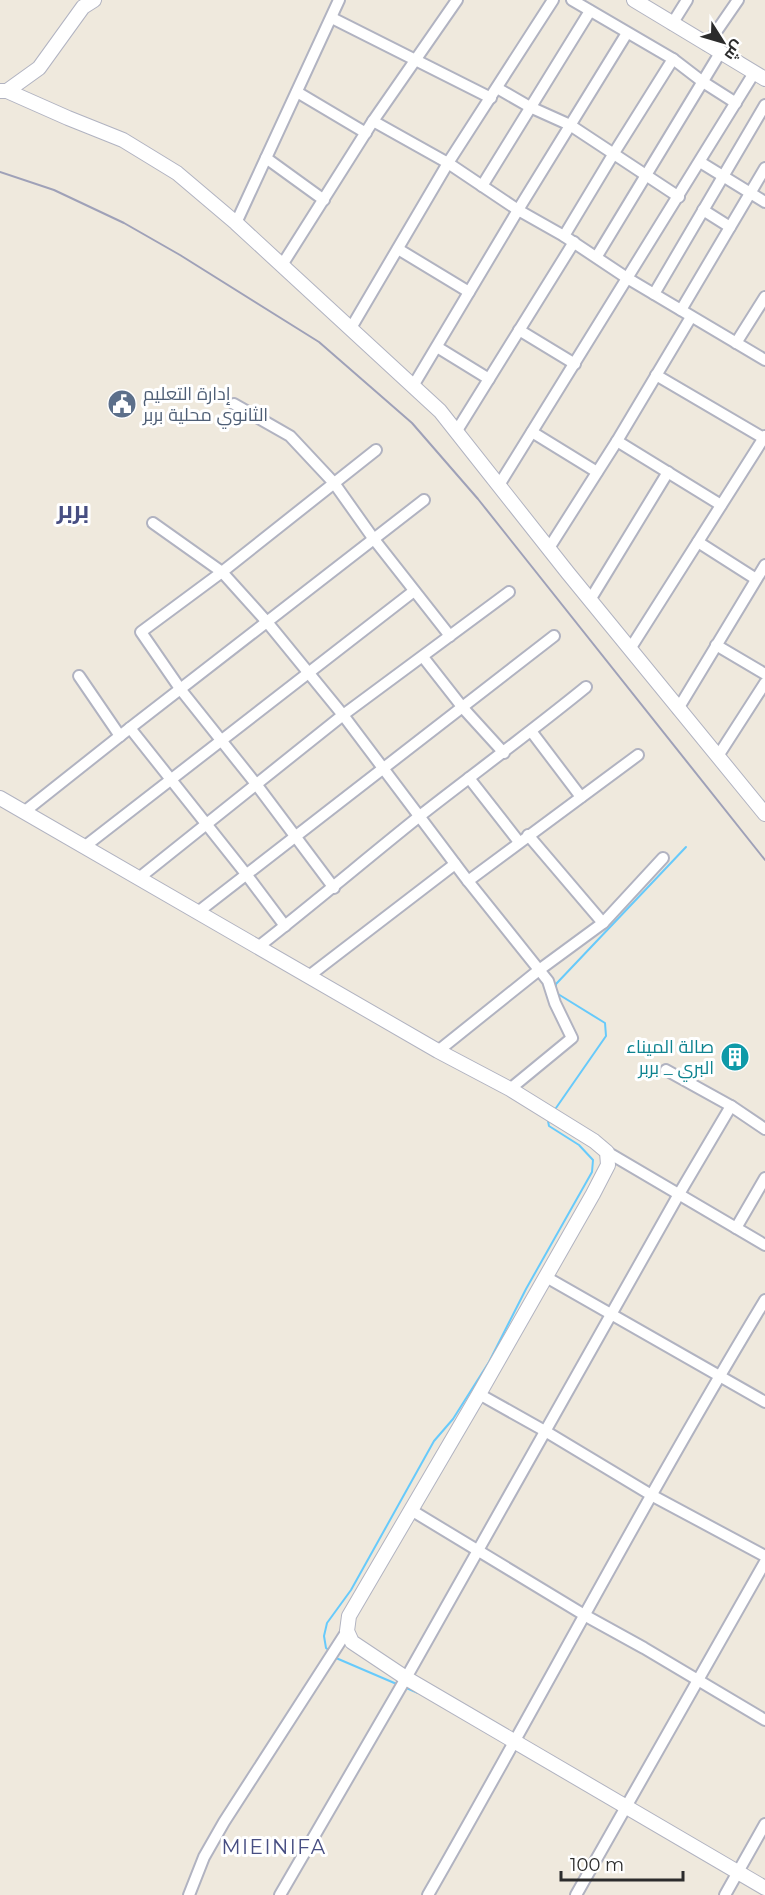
<svg xmlns="http://www.w3.org/2000/svg" width="765" height="1895" viewBox="0 0 765 1895" font-family="Montserrat,Cairo,sans-serif">
<style>
.lines{fill:none;stroke-linecap:round;stroke-linejoin:round}
.stream{stroke:#67cafb;stroke-width:2}
.street-casing{stroke:#b1b3c1;stroke-width:14}
.secondary-casing{stroke:#b1b3c1;stroke-width:16}
.street{stroke:#fff;stroke-width:10}
.secondary{stroke:#fff;stroke-width:14}
.rail{stroke:#9fa1b8;stroke-width:2}
.labels{text-anchor:middle;stroke-width:6;stroke-linejoin:round;paint-order:stroke}
.service-label{font-size:18px;fill:#4e5e75;stroke:#fff;text-anchor:start}
.culture-label{font-size:18px;fill:#0d838f;stroke:#fff;text-anchor:end}
.neighbourhood-label{font-size:20px;letter-spacing:1.5px;fill:#474e82;stroke:#fff}
.district-label{font-size:24px;font-weight:bold;fill:#474e82;stroke:#fff}
</style>
<rect width="100%" height="100%" fill="#efe9dd"/>
<g class="lines">
<g class="stream">
<path d="M556,990V984L686,847"/>
<path d="M556,1108L606,1036L605,1023L558,994"/>
<path d="M330,1651L326,1648L324,1636L327,1623L351,1590L434,1441L453,1419L489,1362L526,1289L592,1172L593,1160L579,1145L549,1126L548,1121"/>
<path d="M336,1658L399,1685"/>
<path d="M404,1687L418,1693"/>
</g>
<g class="street-casing">
<g id="street">
<path d="M572,0L673,59L703,82L736,103"/>
<path d="M332,18L491,98"/>
<path d="M672,24L687,0"/>
<path d="M707,45L738,0"/>
<path d="M497,88L530,107L570,125L679,197"/>
<path d="M297,92L366,133"/>
<path d="M373,121L448,163L518,210L564,236L627,278L765,360"/>
<path d="M266,158L324,200"/>
<path d="M700,162L765,202"/>
<path d="M482,186L590,11"/>
<path d="M703,210L730,227"/>
<path d="M236,223L339,0"/>
<path d="M564,236L614,153L673,59"/>
<path d="M398,249L469,292"/>
<path d="M597,256L720,53"/>
<path d="M282,265L373,121L457,0"/>
<path d="M654,294L765,105"/>
<path d="M681,310L765,168"/>
<path d="M351,328L448,163L553,0"/>
<path d="M519,330L575,364"/>
<path d="M736,343L765,297"/>
<path d="M437,347L489,379"/>
<path d="M656,375L765,439"/>
<path d="M413,386L518,210L627,33"/>
<path d="M234,404L290,436L334,483L373,538L450,636"/>
<path d="M456,432L574,242"/>
<path d="M532,432L597,472"/>
<path d="M617,441L721,505"/>
<path d="M499,485L754,73"/>
<path d="M153,523L222,572L267,622L343,715L468,881L548,981L555,1003L572,1038L510,1089"/>
<path d="M698,542L756,579"/>
<path d="M549,548L617,441L691,317"/>
<path d="M590,600L668,472"/>
<path d="M716,645L765,674"/>
<path d="M630,649L765,436"/>
<path d="M423,657L463,708L504,753"/>
<path d="M79,676L120,736"/>
<path d="M678,709L765,565"/>
<path d="M130,728L246,874L285,926"/>
<path d="M531,731L581,797"/>
<path d="M718,756L765,683"/>
<path d="M469,778L519,842"/>
<path d="M24,812L130,728L424,500"/>
<path d="M528,835L603,923"/>
<path d="M84,847L414,591"/>
<path d="M139,878L343,715L509,592"/>
<path d="M468,881L638,755"/>
<path d="M334,888L256,784L181,690L141,632L222,572L376,450"/>
<path d="M198,912L554,636"/>
<path d="M258,947C313,904 366,859 421,815C476,772 532,731 586,687"/>
<path d="M309,976L455,864"/>
<path d="M438,1051L539,970L603,923L663,858"/>
<path d="M666,1070L731,1106L765,1129"/>
<path d="M607,1152L765,1245"/>
<path d="M736,1228L765,1178"/>
<path d="M546,1277L765,1402"/>
<path d="M479,1394L545,1431L653,1496L765,1556"/>
<path d="M411,1510L586,1616L644,1648L765,1720"/>
<path d="M189,1895L204,1857L224,1822L347,1631"/>
<path d="M280,1895L406,1678L679,1194L731,1106"/>
<path d="M428,1895C541,1698 647,1495 765,1300"/>
<path d="M576,1895L765,1562"/>
<path d="M725,1895L765,1824"/>
</g>
</g>
<g class="secondary-casing">
<g id="secondary">
<path d="M634,0L765,79"/>
<path d="M0,91H7L39,68L83,7L94,0"/>
<path d="M7,91L68,118L123,140L177,173L236,223L440,411L568,573L765,814"/>
<path d="M0,798L438,1051L510,1089L594,1141L607,1152L608,1165L593,1194L479,1394L349,1616L347,1631L352,1642L406,1678L765,1888"/>
</g>
</g>
<use href="#street" class="street"/>
<use href="#secondary" class="secondary"/>
<path class="rail" d="M0,172L54,190L124,223L180,255L319,342L412,423L478,499L765,860"/>
</g>
<defs>
<g id="civic-disc" transform="scale(1.5)"><circle r="9.5" fill="#5c6f8a" stroke="#fff"/><path d="M-.6-6.5H3V-4.5H.6V-3L4-1V1h2V6H-6V1h2V-1L-.6-3ZM-1.2 2.5V6h2.4V2.5Z" fill="#fff"/></g>
<g id="building-disc" transform="scale(1.5)"><circle r="9.5" fill="#0f9aa8" stroke="#fff"/><path d="M-4-6H4V6H1V3H-1V6H-4ZM-2.5-4.3h1.7v1.8h-1.7ZM.8-4.3h1.7v1.8H.8ZM-2.5-1h1.7V.8h-1.7ZM.8-1h1.7V.8H.8Z" fill="#fff"/></g>
</defs>
<g fill-rule="evenodd">
<use href="#civic-disc" x="122" y="404"/>
<use href="#building-disc" x="735" y="1057"/>
</g>
<g class="labels">
<g class="service-label">
<text x="143" y="400">إدارة التعليم<tspan x="143" dy="21">الثانوي محلية بربر</tspan></text>
</g>
<g class="culture-label">
<text x="714" y="1053">صالة الميناء<tspan x="714" dy="21">البري _ بربر</tspan></text>
</g>
<g class="neighbourhood-label">
<text x="274" y="1854">MIEINIFA</text>
</g>
<g class="district-label">
<text x="73" y="518">بربر</text>
</g>
</g>
<g transform="translate(723 42) rotate(127)" stroke="#ffffff" stroke-width="4.5" paint-order="stroke">
<path d="M0-4.5L10 22L0 15L-10 22Z" fill="#2c2c2c"/>
<text y="-9" font-size="16" font-weight="bold" text-anchor="middle" fill="#2c2c2c">ش</text>
</g>
<path d="M561 1871v9h122v-9" fill="none" stroke="#2c2c2c" stroke-width="3"/>
<text x="570" y="1871" font-size="18" fill="#2c2c2c" stroke="#ffffff" stroke-width="4.5" paint-order="stroke">100 m</text>
</svg>
